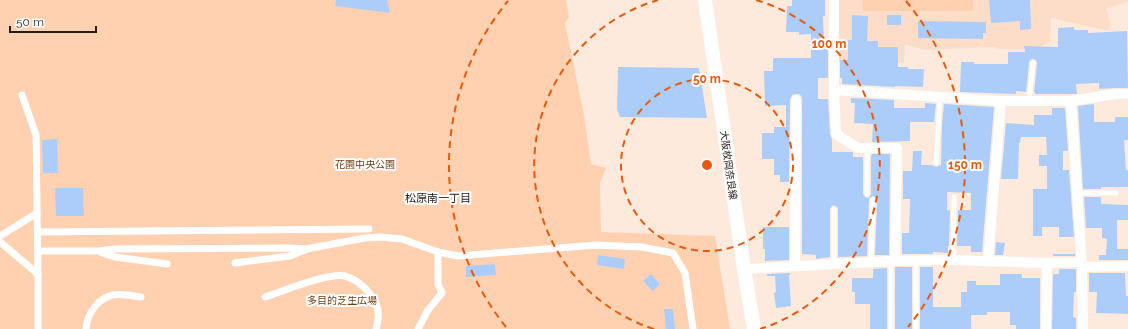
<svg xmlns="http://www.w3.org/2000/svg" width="1128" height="329" viewBox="0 0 1128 329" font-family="Raleway,'Noto Sans JP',sans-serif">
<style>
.built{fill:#fdddc7}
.green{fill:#ffd1b0}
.building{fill:#accdfa}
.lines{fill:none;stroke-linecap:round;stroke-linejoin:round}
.service{stroke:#fff;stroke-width:5}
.pedestrian{stroke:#fff;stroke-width:7}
.minor{stroke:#fff;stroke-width:10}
.secondary{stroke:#fff;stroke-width:14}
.ring{fill:none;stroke:#e8590c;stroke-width:2;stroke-dasharray:7 5}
.labels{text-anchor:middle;stroke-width:4;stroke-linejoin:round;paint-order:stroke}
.park-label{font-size:10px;fill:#703e11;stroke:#fff}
.street-label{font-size:10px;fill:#251c16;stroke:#fff}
.neighbourhood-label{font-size:11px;fill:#251c16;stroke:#fff}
.centre{fill:#e8590c;stroke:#fff;stroke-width:2}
.ring-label{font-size:12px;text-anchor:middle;font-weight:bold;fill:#e8590c;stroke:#fff;stroke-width:4;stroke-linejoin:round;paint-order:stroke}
</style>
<rect width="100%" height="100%" fill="#feeadc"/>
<path class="built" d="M837,0H1128V1L1106,9L1110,23L1109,31L1051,18L1050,41L1037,49H999L995,47L924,50L905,44L904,63L838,62Z"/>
<g class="green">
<path d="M0,0H566L569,17L565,23L584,115L591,164L606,168L600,183L601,232L715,236L730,329H0Z"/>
<rect x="863" y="0" width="110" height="11"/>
</g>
<g class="building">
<path d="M336,0H387L390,13L335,6Z"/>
<path d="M792,0H825V16H823L824,43H828V78H818V99H828L830,134L832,139V152H853V157H863V194L865,197L869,198L871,194V156L872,154H890L889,255H875L877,200L875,197L873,196L870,198L869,200L867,256L838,257V209L837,207L834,205L832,206L830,209V257L816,259V255L802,254V100L801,96L799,94H796L792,95L790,100L789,182H780V175H774V159H762V133H774V127H786V105L765,106L764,71H773V58H811V34L799,35V32H786L787,6H792Z"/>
<path d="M989,0H1030L1031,29L1020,30V21L991,23Z"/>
<path d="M852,15L868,16L867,41H878V47H898V67H908V69H924L923,87L895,86V87L842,84V78H840V60H848V40H852Z"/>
<rect x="887" y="15" width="14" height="10"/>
<path d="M918,21L986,22V33H983V39L918,38Z"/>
<path d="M1074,27V30H1088V33L1127,31L1128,88H1115L1099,89V83L1076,84L1077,94H1035V92H1034L1037,63L1036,60L1033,59L1030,60L1029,63L1026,92L1016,91V94L960,92L961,62H974V64H1008V52H1025L1024,46L1058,47V28Z"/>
<path d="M618,67L699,68L707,118L620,117L617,109Z"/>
<path d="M851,98L894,100V108H925V103L936,104L934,122H910V141L872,142L873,124L854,123L855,103H851Z"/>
<path d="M944,104L994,107L982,252H971V246H957L958,210H971V193L947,192V210H950L949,246H948V253L933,252V254H902V233H909L910,199H903V171H912L913,151H922L921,165H932L936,167L941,165L942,124Z"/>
<path d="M1094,104V122H1115V117H1128V140H1124L1126,170H1128V187H1101V189H1083L1078,106Z"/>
<path d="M1052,108H1065L1068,151H1063V170H1069L1074,237H1059V227H1042V236H1033V189H1047V166H1039V155H1047L1046,137H1021L1020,143H1019L1018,179H1001L1006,123L1034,125V115H1052Z"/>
<path d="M57,139L58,173H43L42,140Z"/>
<path d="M55,188H83L84,216H56Z"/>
<path d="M1084,197H1101V204L1128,205V220H1117V249H1128V260H1099V255H1106L1107,239L1102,238V228H1086Z"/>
<path d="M763,227H789V260L765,261V249H763Z"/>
<path d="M996,242L1005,243L1003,255H995Z"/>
<rect x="1053" y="254" width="22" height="2"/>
<path d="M598,255L625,259L624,269L597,265Z"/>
<path d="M495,264L496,275L466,277V266Z"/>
<rect x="895" y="267" width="17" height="62"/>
<path d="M920,267H933V307H961V292H967V281H976V285H1000V274H1022V278H1040V329H1016V325H1010V312H987V315H971V329H920Z"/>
<path d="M887,268V329H870V304H855V292H852V278H873V269Z"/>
<path d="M1059,269H1076V292H1074L1073,317L1076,318V329H1052L1053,274H1059Z"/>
<path d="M790,273V275H789L791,306L776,308L774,293L776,292L775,276H767V274Z"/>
<path d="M1089,273H1125L1126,296H1128V314L1096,313L1097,292H1089Z"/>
<path d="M651,274L660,284L653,291L643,281Z"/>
<path d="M664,309H673L675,329H666Z"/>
</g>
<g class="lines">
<g class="service">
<path d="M1029,101L1033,63"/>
<path d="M867,148V194"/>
<path d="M936,163L940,97"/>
<path d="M1077,193H1116"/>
<path d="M953,260L954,197"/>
<path d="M891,261V329"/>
<path d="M871,262L873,200"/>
<path d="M834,264V209"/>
<path d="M916,329V260"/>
</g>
<g class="pedestrian">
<path d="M22,95L36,135L38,274V329"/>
<path d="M38,232L369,229"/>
<path d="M0,236L37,213"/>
<path d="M0,242L38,274"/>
<path d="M38,251H98L115,249L290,248L306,249L365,238L381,237L402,239L438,252L458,256L596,245L642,247L673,253L685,273L693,329"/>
<path d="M102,253L115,257L167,264"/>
<path d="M235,263L290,256L305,250"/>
<path d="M265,297C283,291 329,272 345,276C356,279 364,286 370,294C379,304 380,317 376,329"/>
<path d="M86,329C87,314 98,298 113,295C122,293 133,296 141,297"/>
<path d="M418,329L428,310L442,293L438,284V252"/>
</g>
<g class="minor">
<path d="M834,0V90L1001,101H1071L1115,94H1128"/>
<path d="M834,90L836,134L858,148H897L895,261"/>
<path d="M1071,101L1082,267L1083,329"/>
<path d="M988,261L1001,101"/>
<path d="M795,266L796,100"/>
<path d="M1082,267L1128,266"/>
<path d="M744,269L891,261L949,260L1047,263L1081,262"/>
<path d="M1046,329L1047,263"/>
</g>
<path class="secondary" d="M705,0L744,269L754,329"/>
</g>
<g class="ring">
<circle cx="707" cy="165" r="86"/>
<path d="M654 329A172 172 0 0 1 658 0M756 0A172 172 0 0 1 760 329"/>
<path d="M506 327A258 258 0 0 1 508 1M906 1A258 258 0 0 1 908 327"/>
</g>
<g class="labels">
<g class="park-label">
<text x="365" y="168">花園中央公園</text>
<text x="342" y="304">多目的芝生広場</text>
</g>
<g class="street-label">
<text transform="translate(729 165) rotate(82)" y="4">大阪枚岡奈良線</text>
</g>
<g class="neighbourhood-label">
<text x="438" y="202">松原南一丁目</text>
</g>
</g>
<circle cx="707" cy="165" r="6" class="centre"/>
<g class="ring-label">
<text x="829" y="48">100 m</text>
<text x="707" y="83">50 m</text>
<text x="965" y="169">150 m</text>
</g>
<path d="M10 26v6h86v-6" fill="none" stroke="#251c16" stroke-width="2"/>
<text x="16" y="26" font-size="12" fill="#251c16" stroke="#ffffff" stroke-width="3" paint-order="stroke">50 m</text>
</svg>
